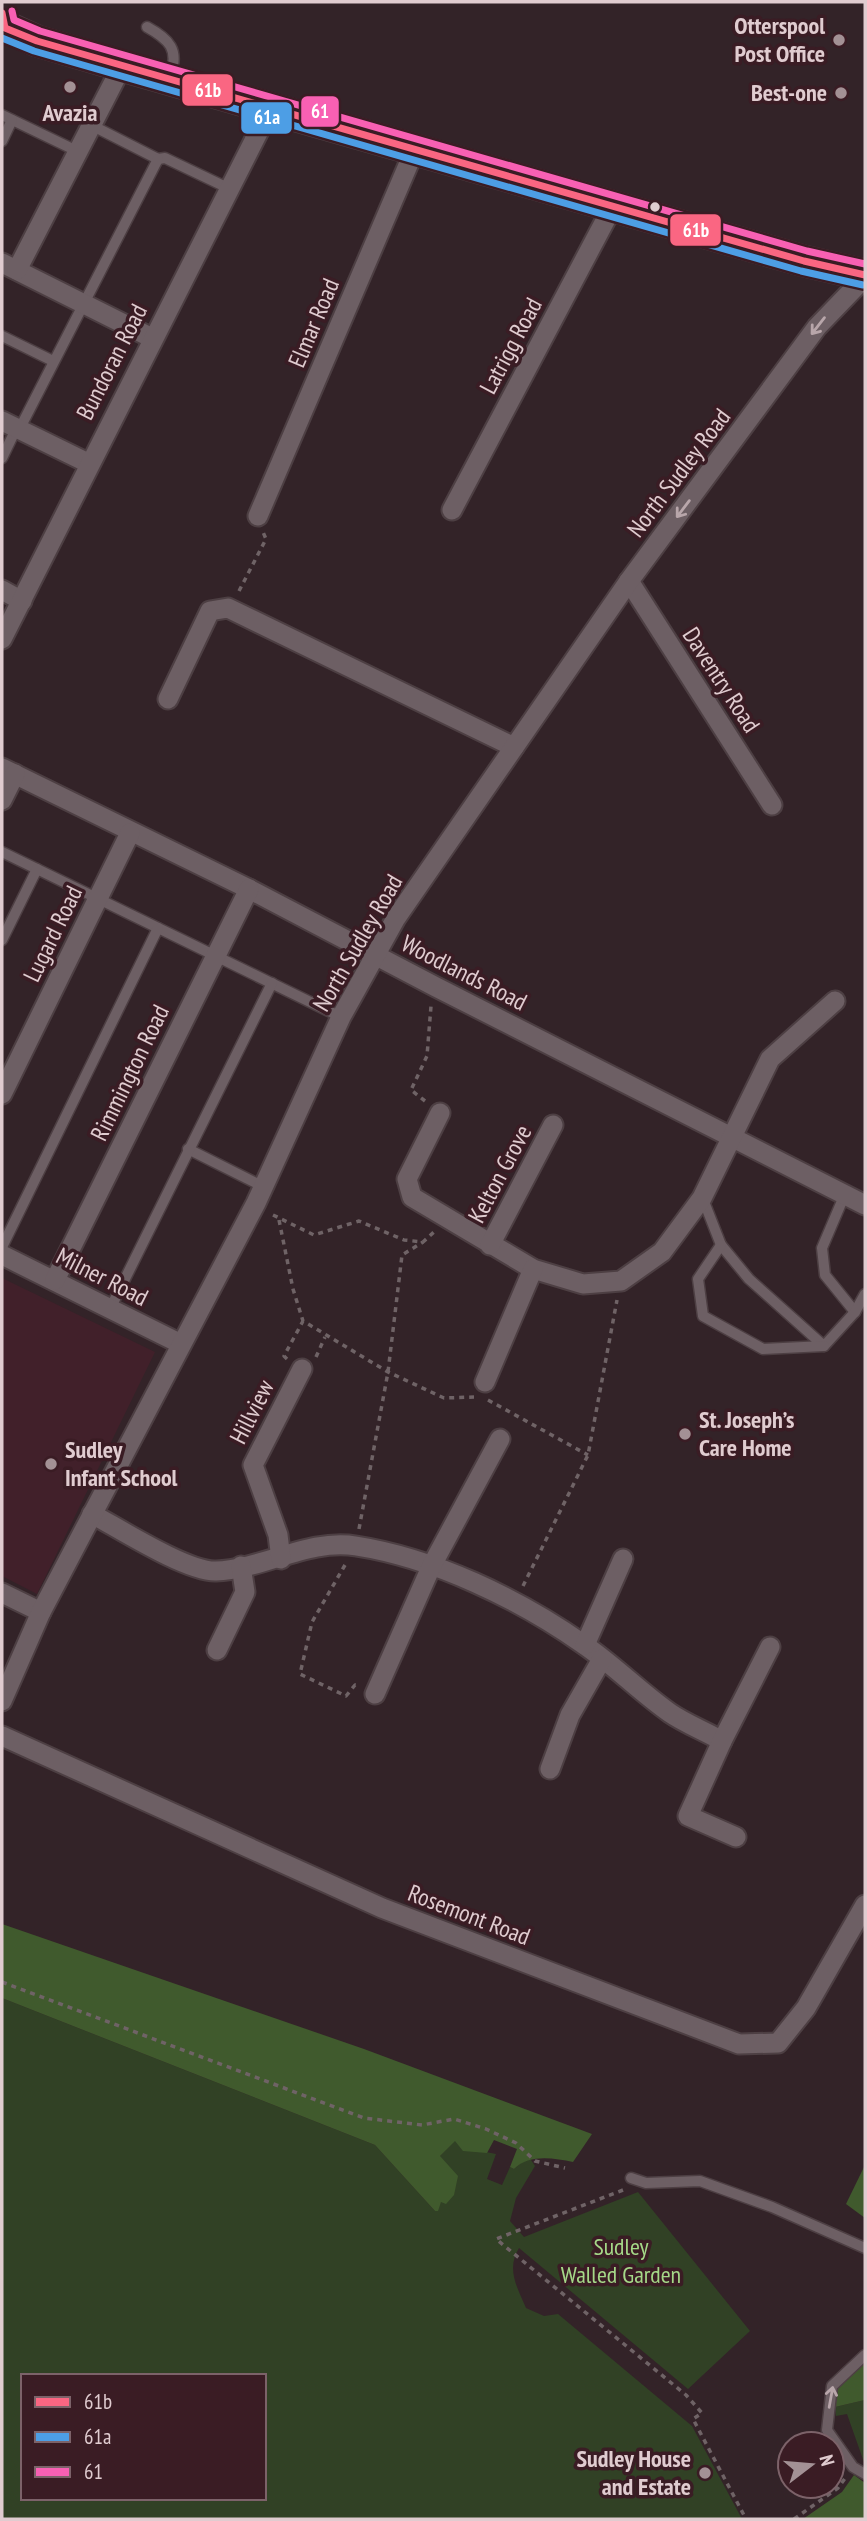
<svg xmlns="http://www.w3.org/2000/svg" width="867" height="2521" viewBox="0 0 867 2521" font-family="'PT Sans Narrow',sans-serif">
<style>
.built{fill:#41202a}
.green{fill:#314125;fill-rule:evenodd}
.forest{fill:#405a2d}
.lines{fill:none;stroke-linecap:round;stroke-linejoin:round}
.service-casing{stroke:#4d3f43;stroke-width:13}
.minor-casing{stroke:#4d3f43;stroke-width:23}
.primary-casing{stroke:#4d3f43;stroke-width:33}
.path{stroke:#6f6366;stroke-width:3.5;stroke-dasharray:5 5;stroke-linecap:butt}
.service{stroke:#6d5f64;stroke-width:10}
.minor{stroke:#6d5f64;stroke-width:19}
.primary{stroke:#716165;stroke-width:30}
.bus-1-casing{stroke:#3a1c24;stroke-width:12}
.bus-2-casing{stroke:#3a1c24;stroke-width:12}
.bus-3-casing{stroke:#3a1c24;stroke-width:12}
.bus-1{stroke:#fa6682;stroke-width:7}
.bus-2{stroke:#4d9ee5;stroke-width:7}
.bus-3{stroke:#f860b3;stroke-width:7}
.oneway{stroke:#b8a6aa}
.poi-dot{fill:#a39195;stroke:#3a1c24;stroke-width:2.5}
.bus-dot{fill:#e0ccd0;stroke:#3a1c24;stroke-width:2.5}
.labels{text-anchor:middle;stroke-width:7;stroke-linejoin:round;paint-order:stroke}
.poi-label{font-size:24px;font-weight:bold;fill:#e0ccd0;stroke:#3a1c24;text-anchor:end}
.street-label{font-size:24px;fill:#e0ccd0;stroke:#3a1c24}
.park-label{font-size:24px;fill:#a5d888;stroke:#3a1c24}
.line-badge{stroke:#3a1c24;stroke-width:2.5}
.badge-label{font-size:19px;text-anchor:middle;font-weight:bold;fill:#fff}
</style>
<rect width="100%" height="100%" fill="#332328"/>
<path class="built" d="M2,1278L155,1352L37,1594L2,1576Z"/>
<g class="green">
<path d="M2,1998L375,2145L435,2211L441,2202L440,2156L455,2140L471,2149L496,2154L487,2179L502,2185L510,2167L514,2169L524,2160H531L535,2166L516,2198L510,2221L524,2237L638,2192L750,2331L688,2389L519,2248C506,2269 517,2287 526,2308L544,2316L558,2314L692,2426L742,2519H2ZM23,2376H264V2498H23Z"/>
<path d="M865,2400V2465L847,2414L836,2416L835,2407Z"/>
</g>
<g class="forest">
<path d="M2,1924L364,2049L592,2134L573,2162C553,2158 529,2154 514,2169L510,2167L517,2149L494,2140L487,2153L463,2151L455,2141L440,2156L458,2176L454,2195L446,2204L441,2202L438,2211H435L375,2145L2,1998Z"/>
<path d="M865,2165V2218L846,2204Z"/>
<path d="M865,2362V2400L835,2407L837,2388Z"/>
<path d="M854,2475L865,2483V2519H803L842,2492Z"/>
</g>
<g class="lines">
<g class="service-casing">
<g id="service">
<path d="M147,27C169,39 180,50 170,75"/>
<path d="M2,115L79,152"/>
<path d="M93,126L158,159L165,158L228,188"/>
<path d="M2,141L12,120"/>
<path d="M2,336L53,361"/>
<path d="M19,430L158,159"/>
<path d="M2,458L16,429"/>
<path d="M2,852L341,1017"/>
<path d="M2,940L37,869"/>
<path d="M188,1149L264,1187"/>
<path d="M845,1194L822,1248L825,1275L855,1312"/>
<path d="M703,1199L721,1245L749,1279L824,1346L855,1312L865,1294"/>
<path d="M721,1245L698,1279L703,1316L763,1349L824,1346"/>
<path d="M2,1247L158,928"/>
<path d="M110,1309L272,983"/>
<path d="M631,2178L646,2183L700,2181L772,2207L865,2248"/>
<path d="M865,2355L832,2386L827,2430L853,2467L865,2474"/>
</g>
</g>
<g class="minor-casing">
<g id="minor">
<path d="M2,263L152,338"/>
<path d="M17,270L122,66"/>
<path d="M2,421L88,463"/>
<path d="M452,510L614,204"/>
<path d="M258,516L415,149"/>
<path d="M629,581L772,805"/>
<path d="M2,590L22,601"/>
<path d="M2,639L270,109"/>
<path d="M168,699L210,611L228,608L514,747"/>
<path d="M2,768L249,889L436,987L865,1205"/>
<path d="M2,800L15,774"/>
<path d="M2,1094L130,833"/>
<path d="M440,1113L407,1179L412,1197L533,1269L583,1284L621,1281L662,1252L702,1198L770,1059L835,1001"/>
<path d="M490,1245L553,1125"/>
<path d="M2,1255L181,1344"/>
<path d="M55,1280L249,889"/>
<path d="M485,1382L533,1269"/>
<path d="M92,1514C120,1529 187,1572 216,1571C263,1569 310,1538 356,1546C434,1558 519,1599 583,1644C614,1665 640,1692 670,1713C686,1724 705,1731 722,1741"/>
<path d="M281,1559L278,1535L253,1465L302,1369"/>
<path d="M2,1593L41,1612"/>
<path d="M585,1645L623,1559"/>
<path d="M217,1650L245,1592L241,1566"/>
<path d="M375,1694L431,1567L500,1439"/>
<path d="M2,1701L41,1612L256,1203L341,1017L396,918L629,581L817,327L865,277"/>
<path d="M2,1736L382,1908L739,2044L778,2043L806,2008L865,1905"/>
<path d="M550,1769L570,1715L602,1659"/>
<path d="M736,1837L688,1816L722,1741L770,1647"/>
</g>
</g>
<g class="primary-casing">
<path id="primary" d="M2,25L37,41L122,66L804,261L865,275"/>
</g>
<g class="path">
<path d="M239,591L266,539L263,532"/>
<path d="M425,1101L411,1090L427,1056L431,1006"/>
<path d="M273,1215L314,1235L359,1221L404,1240L423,1242L435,1231"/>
<path d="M279,1220L293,1289L303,1321L388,1372L444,1398L474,1397"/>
<path d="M316,1357L325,1337"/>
<path d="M287,1359L284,1356L303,1321"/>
<path d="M488,1400L588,1455"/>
<path d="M359,1529L388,1372L402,1255L423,1242"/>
<path d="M345,1565L312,1622L300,1674L346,1696L355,1685L358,1686"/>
<path d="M523,1586L588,1455L617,1300"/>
<path d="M2,1982L364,2118L422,2125L454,2119L486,2129L516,2143L535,2161L565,2168"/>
<path d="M623,2190L496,2239L686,2395L702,2413L693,2419L746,2519"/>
<path d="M794,2519L838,2488L846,2477"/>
</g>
<use href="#service" class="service"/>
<use href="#minor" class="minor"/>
<use href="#primary" class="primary"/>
<g class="bus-1-casing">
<path id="bus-1" d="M2,13L5,28L37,41L804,261L865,275"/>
</g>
<g class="bus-2-casing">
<path id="bus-2" d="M2,38L34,51L801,271L863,285"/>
</g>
<g class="bus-3-casing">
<path id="bus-3" d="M12,11L14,20L40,31L807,251L865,264"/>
</g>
<use href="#bus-1" class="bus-1"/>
<use href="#bus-2" class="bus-2"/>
<use href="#bus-3" class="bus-3"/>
</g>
<defs><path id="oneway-shaft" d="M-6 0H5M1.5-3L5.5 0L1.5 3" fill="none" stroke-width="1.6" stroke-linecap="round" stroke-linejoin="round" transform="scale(1.75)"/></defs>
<g class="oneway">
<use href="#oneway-shaft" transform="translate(818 326) rotate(128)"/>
<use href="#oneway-shaft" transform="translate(683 509) rotate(127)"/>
<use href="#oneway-shaft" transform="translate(831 2397) rotate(-80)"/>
</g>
<g class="poi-dot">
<circle cx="839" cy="40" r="7"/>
<circle cx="70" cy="87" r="7"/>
<circle cx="841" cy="93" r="7"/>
<circle cx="685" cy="1434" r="7"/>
<circle cx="51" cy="1464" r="7"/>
<circle cx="705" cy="2473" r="7"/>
</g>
<circle class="bus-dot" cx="655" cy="207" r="6"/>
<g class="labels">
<g class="poi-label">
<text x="825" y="34">Otterspool<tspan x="825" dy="28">Post Office</tspan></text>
<text x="827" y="101">Best-one</text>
<text x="70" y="121" text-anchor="middle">Avazia</text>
<text x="699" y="1428" text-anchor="start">St. Joseph’s<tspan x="699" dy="28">Care Home</tspan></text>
<text x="65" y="1458" text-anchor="start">Sudley<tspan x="65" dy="28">Infant School</tspan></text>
<text x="691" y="2467">Sudley House<tspan x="691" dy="28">and Estate</tspan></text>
</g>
<g class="street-label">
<text transform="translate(314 323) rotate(-67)" y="8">Elmar Road</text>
<text transform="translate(511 346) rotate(-62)" y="8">Latrigg Road</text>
<text transform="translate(112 362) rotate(-63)" y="8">Bundoran Road</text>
<text transform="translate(679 473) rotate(-53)" y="8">North Sudley Road</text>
<text transform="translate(721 680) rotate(57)" y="8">Daventry Road</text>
<text transform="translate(53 934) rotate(-64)" y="8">Lugard Road</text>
<text transform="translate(358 943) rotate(-60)" y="8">North Sudley Road</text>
<text transform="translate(464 973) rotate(27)" y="8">Woodlands Road</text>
<text transform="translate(130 1073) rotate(-64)" y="8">Rimmington Road</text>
<text transform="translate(500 1174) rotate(-62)" y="8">Kelton Grove</text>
<text transform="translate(102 1277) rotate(27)" y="8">Milner Road</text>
<text transform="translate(252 1412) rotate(-63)" y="8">Hillview</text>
<text transform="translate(469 1915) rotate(21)" y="8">Rosemont Road</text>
</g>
<g class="park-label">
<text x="621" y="2255">Sudley<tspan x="621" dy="28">Walled Garden</tspan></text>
</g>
</g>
<g class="line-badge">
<rect x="181" y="73" width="53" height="34" rx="7" fill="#fa6682"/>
<rect x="300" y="95" width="40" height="33" rx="7" fill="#f860b3"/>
<rect x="240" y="101" width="53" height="34" rx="7" fill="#4d9ee5"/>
<rect x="669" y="213" width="53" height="34" rx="7" fill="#fa6682"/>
</g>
<g class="badge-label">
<text x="208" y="97">61b</text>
<text x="320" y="118">61</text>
<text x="267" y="124">61a</text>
<text x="696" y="237">61b</text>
</g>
<rect width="867" height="2521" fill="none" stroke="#e0ccd0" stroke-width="7"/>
<rect x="21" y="2374" width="245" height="126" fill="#3a1c24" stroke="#7c6269" stroke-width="2"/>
<rect x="35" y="2397" width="35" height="10" fill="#fa6682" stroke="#7c6269" stroke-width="2"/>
<text x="84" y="2409" font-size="21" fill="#e0ccd0">61b</text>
<rect x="35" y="2432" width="35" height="10" fill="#4d9ee5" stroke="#7c6269" stroke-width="2"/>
<text x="84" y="2444" font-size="21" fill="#e0ccd0">61a</text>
<rect x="35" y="2467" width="35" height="10" fill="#f860b3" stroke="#7c6269" stroke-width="2"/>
<text x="84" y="2479" font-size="21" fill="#e0ccd0">61</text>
<g transform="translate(811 2465) rotate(74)"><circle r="33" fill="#3a1c24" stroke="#7c6269" stroke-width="2"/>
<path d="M0-5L12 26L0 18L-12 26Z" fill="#a39195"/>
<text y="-10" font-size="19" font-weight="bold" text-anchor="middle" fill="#e0ccd0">N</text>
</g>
</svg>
